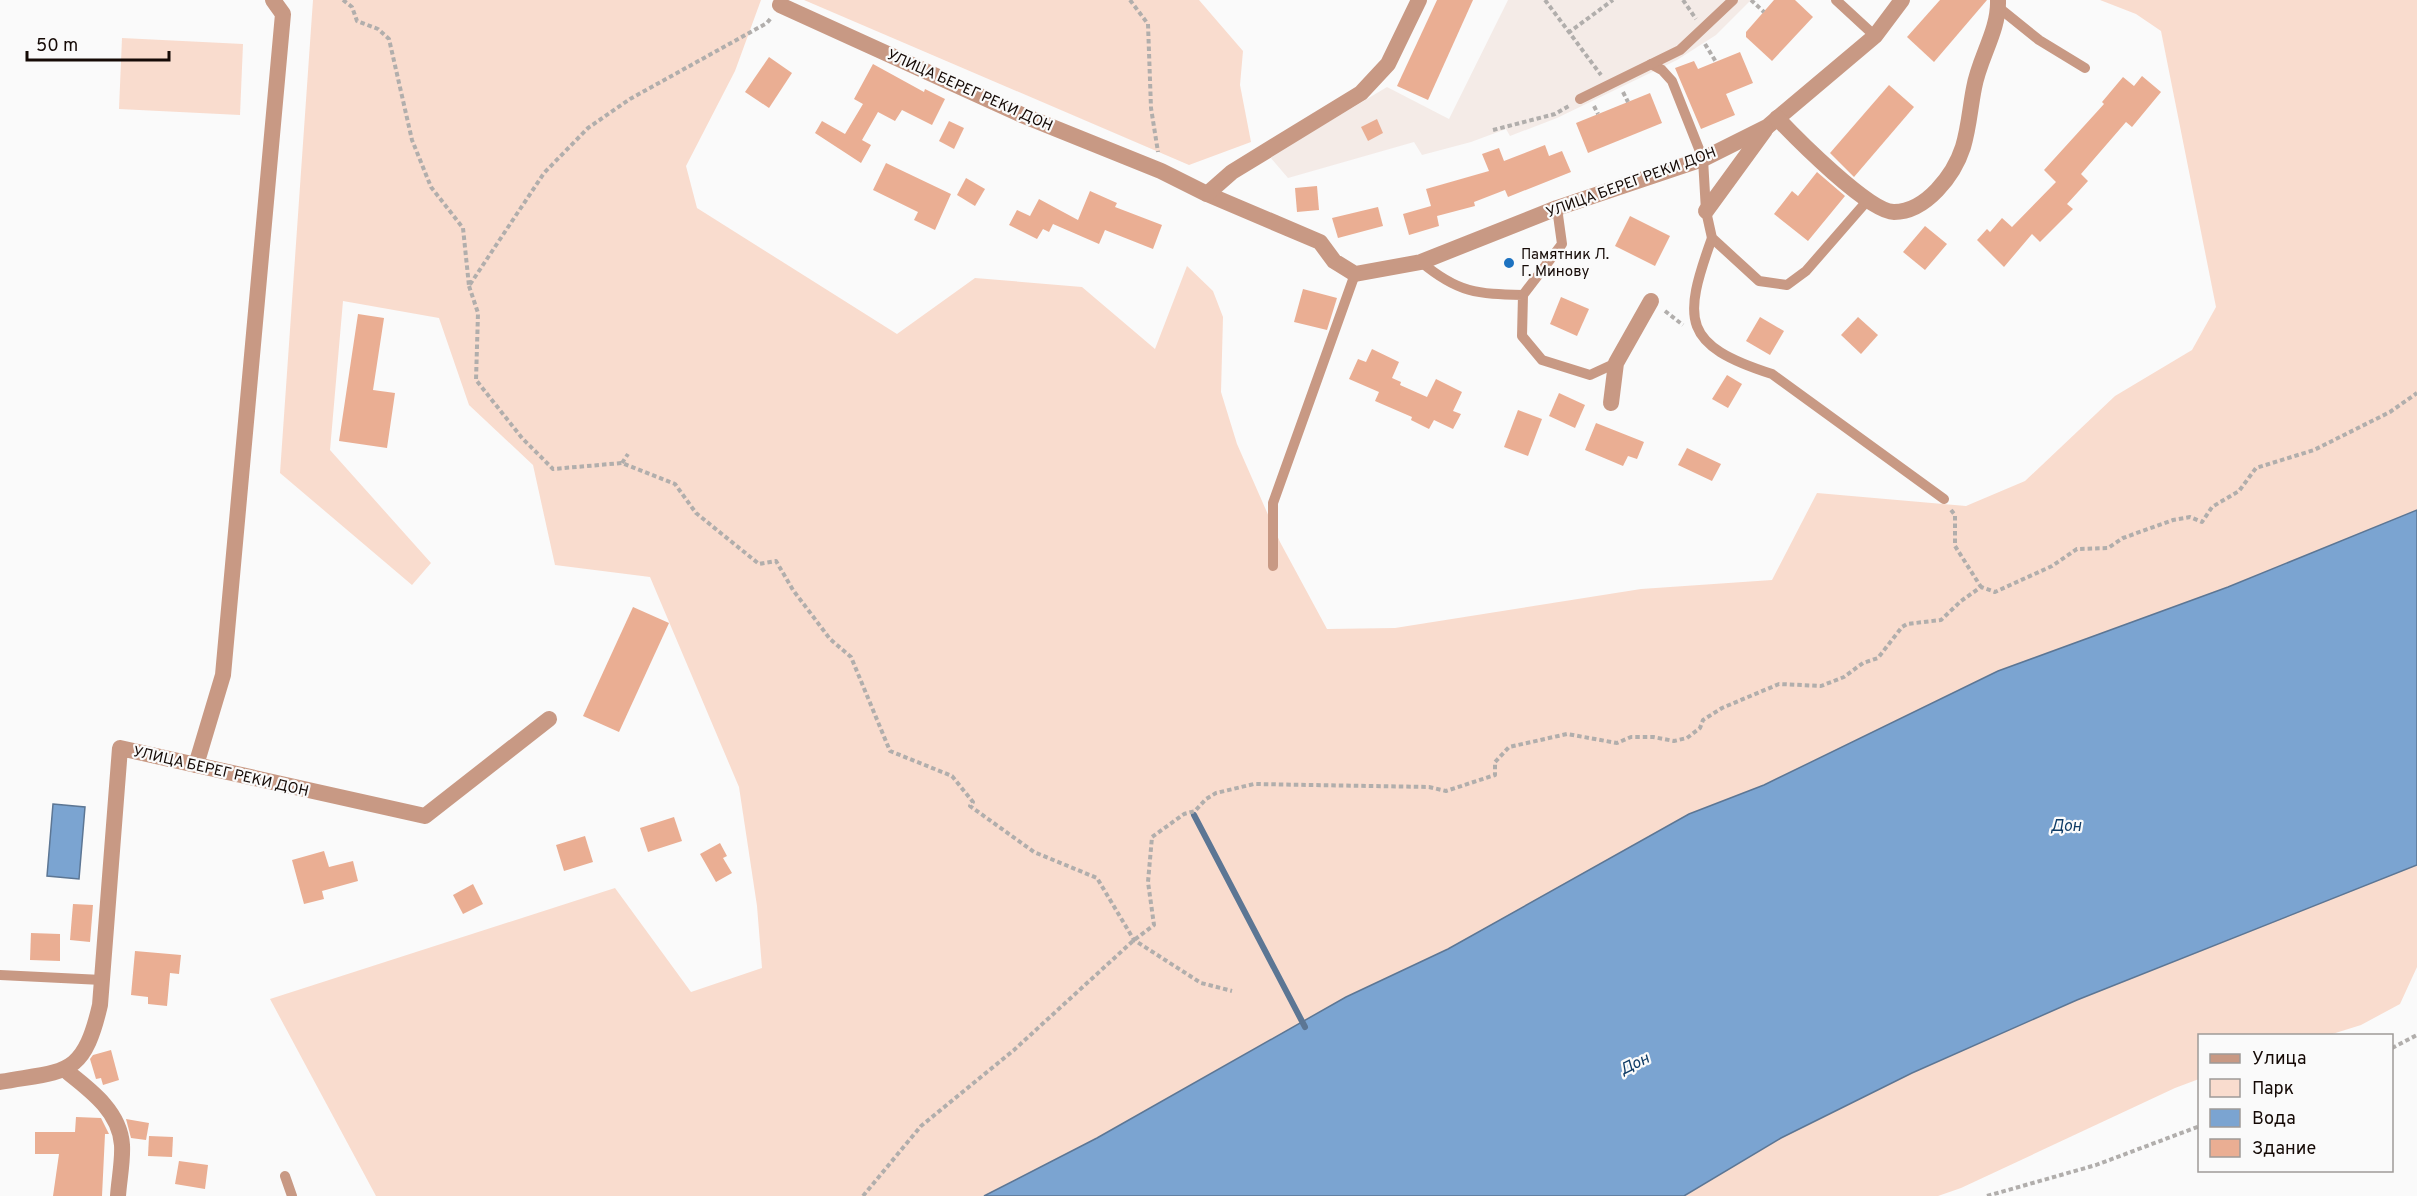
<svg xmlns="http://www.w3.org/2000/svg" width="2417" height="1196" viewBox="0 0 2417 1196" font-family="Overpass,sans-serif">
<style>
.built{fill:#f4ebe7}
.green{fill:#f9dcce}
.water{fill:#7ba4d1;stroke:#5c7694;stroke-width:1.5}
.lines{fill:none;stroke-linecap:round;stroke-linejoin:round}
.stream{stroke:#5c7694;stroke-width:6}
.building{fill:#eaae93}
.path{stroke:#b1aeac;stroke-width:4;stroke-dasharray:4.5 3;stroke-linecap:butt}
.service{stroke:#c89984;stroke-width:10}
.minor{stroke:#c89984;stroke-width:16}
.poi-dot{fill:#1d72c0;stroke:#fafafa;stroke-width:2}
.labels{text-anchor:middle;stroke-width:4.5;stroke-linejoin:round;paint-order:stroke}
.street-label{font-size:15px;fill:#150a06;stroke:#fafafa}
.poi-label{font-size:15px;fill:#150a06;stroke:#fafafa;text-anchor:start}
.water-label{font-size:16px;font-style:italic;fill:#0f3c67;stroke:#fafafa}
</style>
<rect width="100%" height="100%" fill="#fafafa"/>
<path class="built" d="M1508,0H1751L1716,35L1677,60L1557,118L1510,136L1506,129L1471,142L1422,155L1414,142L1288,178L1270,157L1387,87L1449,119Z"/>
<g class="green">
<path d="M313,0H761L735,71L686,166L697,208L897,334L975,278L1082,287L1155,349L1187,266L1213,291L1223,317L1221,392L1237,444L1280,542L1327,629L1395,628L1641,589L1772,580L1817,493L1966,506L2025,481L2115,396L2192,350L2216,307L2161,31L2136,14L2100,0H2417V510L2228,587L1998,671L1764,785L1689,814L1448,949L1346,997L1097,1138L984,1196H376L270,999L615,888L691,992L762,968L757,906L739,787L650,577L555,565L533,465L469,405L439,318L343,301L330,450L431,563L412,585L280,473Z"/>
<path d="M804,0H1199L1243,51L1240,85L1251,142L1189,165Z"/>
<path d="M122,38L243,44L240,115L119,109Z"/>
<path d="M2417,856V967L2400,1004L2361,1025L2329,1035L2200,1036L2199,1079L2175,1088L1961,1188L1938,1196H1653L2109,975Z"/>
</g>
<g class="water">
<path d="M2417,510V865L2077,1000L1912,1073L1781,1138L1684,1196H984L1097,1138L1346,997L1448,949L1689,814L1764,785L1998,671L2228,587Z"/>
<path d="M53,804L85,807L79,879L47,876Z"/>
</g>
<g class="lines">
<path class="stream" d="M1194,815L1305,1027"/>
</g>
<g class="building">
<path d="M1437,0H1473L1428,100L1397,86Z"/>
<path d="M1774,0H1795L1813,17L1772,61L1746,37V32Z"/>
<path d="M1940,0H1987L1934,62L1907,37Z"/>
<path d="M1740,52L1753,83L1726,94L1735,115L1701,129L1675,68L1694,61L1698,69Z"/>
<path d="M769,57L792,73L769,108L745,92Z"/>
<path d="M873,64L924,92L925,89L945,99L932,125L902,110L895,121L878,112L862,140L871,145L861,163L815,133L822,121L845,134L863,104L854,99Z"/>
<path d="M2142,76L2161,92L2132,127L2126,122L2081,174L2088,181L2067,204L2073,209L2040,242L2032,234L2004,267L1977,240L1987,229L1990,232L2002,218L2012,227L2056,182L2044,170L2104,104L2102,102L2123,77L2134,86Z"/>
<path d="M1889,85L1914,107L1854,177L1830,153Z"/>
<path d="M1650,93L1662,123L1588,153L1576,123Z"/>
<path d="M1377,119L1383,133L1368,141L1361,127Z"/>
<path d="M949,121L964,128L954,149L939,141Z"/>
<path d="M1545,145L1549,156L1562,151L1571,172L1508,197L1505,190L1474,202L1475,206L1437,216L1439,226L1409,235L1403,214L1431,206L1426,189L1489,171L1482,154L1499,148L1504,161Z"/>
<path d="M886,163L951,194L935,230L914,220L918,212L873,190Z"/>
<path d="M1817,172L1845,196L1808,241L1774,214L1792,191L1798,196Z"/>
<path d="M966,178L985,189L975,206L957,195Z"/>
<path d="M1317,186L1319,210L1297,212L1295,188Z"/>
<path d="M1090,191L1117,203L1115,207L1162,225L1153,249L1105,230L1099,244L1053,224L1049,232L1043,229L1037,239L1009,225L1017,210L1030,216L1039,199L1078,220Z"/>
<path d="M1378,207L1383,226L1338,238L1332,218Z"/>
<path d="M1630,216L1670,236L1655,266L1615,246Z"/>
<path d="M1925,226L1947,244L1925,270L1903,252Z"/>
<path d="M1303,289L1337,298L1327,330L1294,322Z"/>
<path d="M1561,297L1589,309L1577,336L1550,324Z"/>
<path d="M358,314L384,318L373,390L395,393L387,448L339,441Z"/>
<path d="M1760,317L1784,331L1770,355L1746,341Z"/>
<path d="M1858,317L1878,335L1861,354L1841,335Z"/>
<path d="M1372,349L1399,362L1392,378L1401,382L1400,385L1427,397L1436,379L1462,392L1453,411L1461,414L1453,429L1434,420L1429,429L1411,420L1412,417L1375,401L1379,392L1349,379L1358,359L1366,362Z"/>
<path d="M1727,375L1742,384L1728,408L1712,399Z"/>
<path d="M1559,393L1585,405L1575,428L1549,416Z"/>
<path d="M1518,410L1542,419L1528,456L1504,447Z"/>
<path d="M1596,423L1644,442L1637,459L1628,456L1623,466L1585,450Z"/>
<path d="M1687,448L1721,464L1712,481L1678,465Z"/>
<path d="M633,607L669,623L619,732L583,716Z"/>
<path d="M674,817L682,841L648,852L640,828Z"/>
<path d="M585,836L593,862L564,871L556,845Z"/>
<path d="M720,843L727,856L723,858L732,873L716,882L700,854Z"/>
<path d="M324,851L329,867L353,861L358,881L322,891L324,899L304,904L292,860Z"/>
<path d="M473,884L483,904L463,914L453,895Z"/>
<path d="M73,904L93,905L90,942L70,940Z"/>
<path d="M31,933L60,934V961L30,960Z"/>
<path d="M135,951L181,955L179,974L170,973L167,1006L148,1004V997L131,995Z"/>
<path d="M111,1050L119,1080L103,1085L101,1078L96,1079L90,1059L93,1055Z"/>
<path d="M76,1117L101,1118L109,1134H105L102,1196H53L59,1154H35V1132H75Z"/>
<path d="M126,1119L149,1123L146,1140L131,1138Z"/>
<path d="M149,1136L173,1137L172,1157L148,1156Z"/>
<path d="M179,1161L208,1165L205,1189L175,1184Z"/>
</g>
<g class="lines">
<g class="path">
<path d="M343,0L352,7L357,21L378,29L389,39L412,140L431,187L463,228L469,286L544,173L588,128L630,99L767,23L771,18"/>
<path d="M1130,0L1148,24L1151,108L1158,152"/>
<path d="M1545,0L1601,75"/>
<path d="M1683,0L1696,19"/>
<path d="M1751,0L1764,12"/>
<path d="M1568,33L1613,0"/>
<path d="M1705,44L1716,62"/>
<path d="M1623,92L1628,102"/>
<path d="M1594,106L1598,114"/>
<path d="M1493,130L1555,114L1569,106"/>
<path d="M469,286L478,313L476,380L522,438L553,469L622,463L675,484L696,513L759,564L776,561L793,590L830,639L851,657L890,751L952,776L973,802L970,806L1034,852L1097,878L1134,940L1201,983L1232,991"/>
<path d="M1665,311L1683,325"/>
<path d="M622,463L628,454"/>
<path d="M1951,510L1955,515V546L1981,587"/>
<path d="M2392,1048L2417,1035"/>
<path d="M863,1196L921,1126L1014,1050L1134,940L1154,925L1148,882L1152,837L1184,814L1195,811L1206,799L1216,793L1254,784L1429,787L1446,791L1495,775V762L1509,747L1567,734L1617,743L1631,737H1653L1674,741L1687,738L1700,728L1703,720L1722,708L1779,684L1821,686L1844,677L1863,663L1878,658L1902,627L1907,624L1941,620L1961,601L1981,587L1995,592L2052,566L2077,549L2108,548L2123,538L2173,520L2190,517L2202,522L2212,507L2239,491L2256,468L2314,450L2390,412L2417,393"/>
<path d="M1987,1196L2096,1165L2200,1126"/>
</g>
<g class="service">
<path d="M1836,0L1875,36"/>
<path d="M1998,7L2039,40L2085,68"/>
<path d="M1651,64L1662,70L1672,81L1703,159L1706,211L1712,238L1759,281L1787,285L1806,271L1867,201"/>
<path d="M1580,99L1680,50L1733,0"/>
<path d="M1712,238C1682,321 1682,345 1772,374L1944,499"/>
<path d="M1421,262C1458,293 1477,294 1523,295L1522,336L1542,360L1590,375L1616,363"/>
<path d="M1523,295L1562,244L1557,208"/>
<path d="M1273,566V503L1355,274"/>
<path d="M0,975L102,980"/>
<path d="M285,1176L292,1196"/>
</g>
<g class="minor">
<path d="M780,5L1022,115L1161,171L1207,194L1320,242L1334,261L1355,274L1421,262L1557,208L1703,159L1767,127L1875,36L1902,0"/>
<path d="M1777,118C1796,138 1869,212 1894,212C1926,212 1954,175 1963,147C1969,127 1970,108 1974,88C1979,58 1999,31 1998,0"/>
<path d="M1207,194L1232,172L1361,93L1388,64L1419,0"/>
<path d="M1706,211L1765,130"/>
<path d="M1611,403L1616,363L1651,301"/>
<path d="M196,765L223,675L283,14L273,0"/>
<path d="M65,1070C89,1089 120,1111 122,1145C123,1161 119,1180 118,1196"/>
<path d="M0,1082C66,1070 83,1078 100,1005L120,748L425,816L549,719"/>
</g>
</g>
<circle class="poi-dot" cx="1509" cy="263" r="6"/>
<g class="labels">
<g class="street-label">
<text transform="translate(970 90) rotate(24)" y="5">УЛИЦА БЕРЕГ РЕКИ ДОН</text>
<text transform="translate(1631 182) rotate(-20)" y="5">УЛИЦА БЕРЕГ РЕКИ ДОН</text>
<text transform="translate(221 771) rotate(13)" y="5">УЛИЦА БЕРЕГ РЕКИ ДОН</text>
</g>
<g class="poi-label">
<text x="1521" y="259">Памятник Л.<tspan x="1521" dy="17">Г. Минову</tspan></text>
</g>
<g class="water-label">
<text x="2066" y="831">Дон</text>
<text transform="translate(1634 1063) rotate(-26)" y="6">Дон</text>
</g>
</g>
<rect x="2198" y="1034" width="195" height="138" fill="#fafafa" stroke="#9e9a98" stroke-width="1.5"/>
<rect x="2210" y="1054" width="30" height="9" fill="#c89984" stroke="#9e9a98" stroke-width="1.5"/>
<text x="2252" y="1064" font-size="18" fill="#150a06">Улица</text>
<rect x="2210" y="1079" width="30" height="18" fill="#f9dcce" stroke="#9e9a98" stroke-width="1.5"/>
<text x="2252" y="1094" font-size="18" fill="#150a06">Парк</text>
<rect x="2210" y="1109" width="30" height="18" fill="#7ba4d1" stroke="#9e9a98" stroke-width="1.5"/>
<text x="2252" y="1124" font-size="18" fill="#150a06">Вода</text>
<rect x="2210" y="1139" width="30" height="18" fill="#eaae93" stroke="#9e9a98" stroke-width="1.5"/>
<text x="2252" y="1154" font-size="18" fill="#150a06">Здание</text>
<path d="M27 51v9h142v-9" fill="none" stroke="#150a06" stroke-width="3"/>
<text x="36" y="51" font-size="18" fill="#150a06" stroke="#fafafa" stroke-width="4.5" paint-order="stroke">50 m</text>
</svg>
